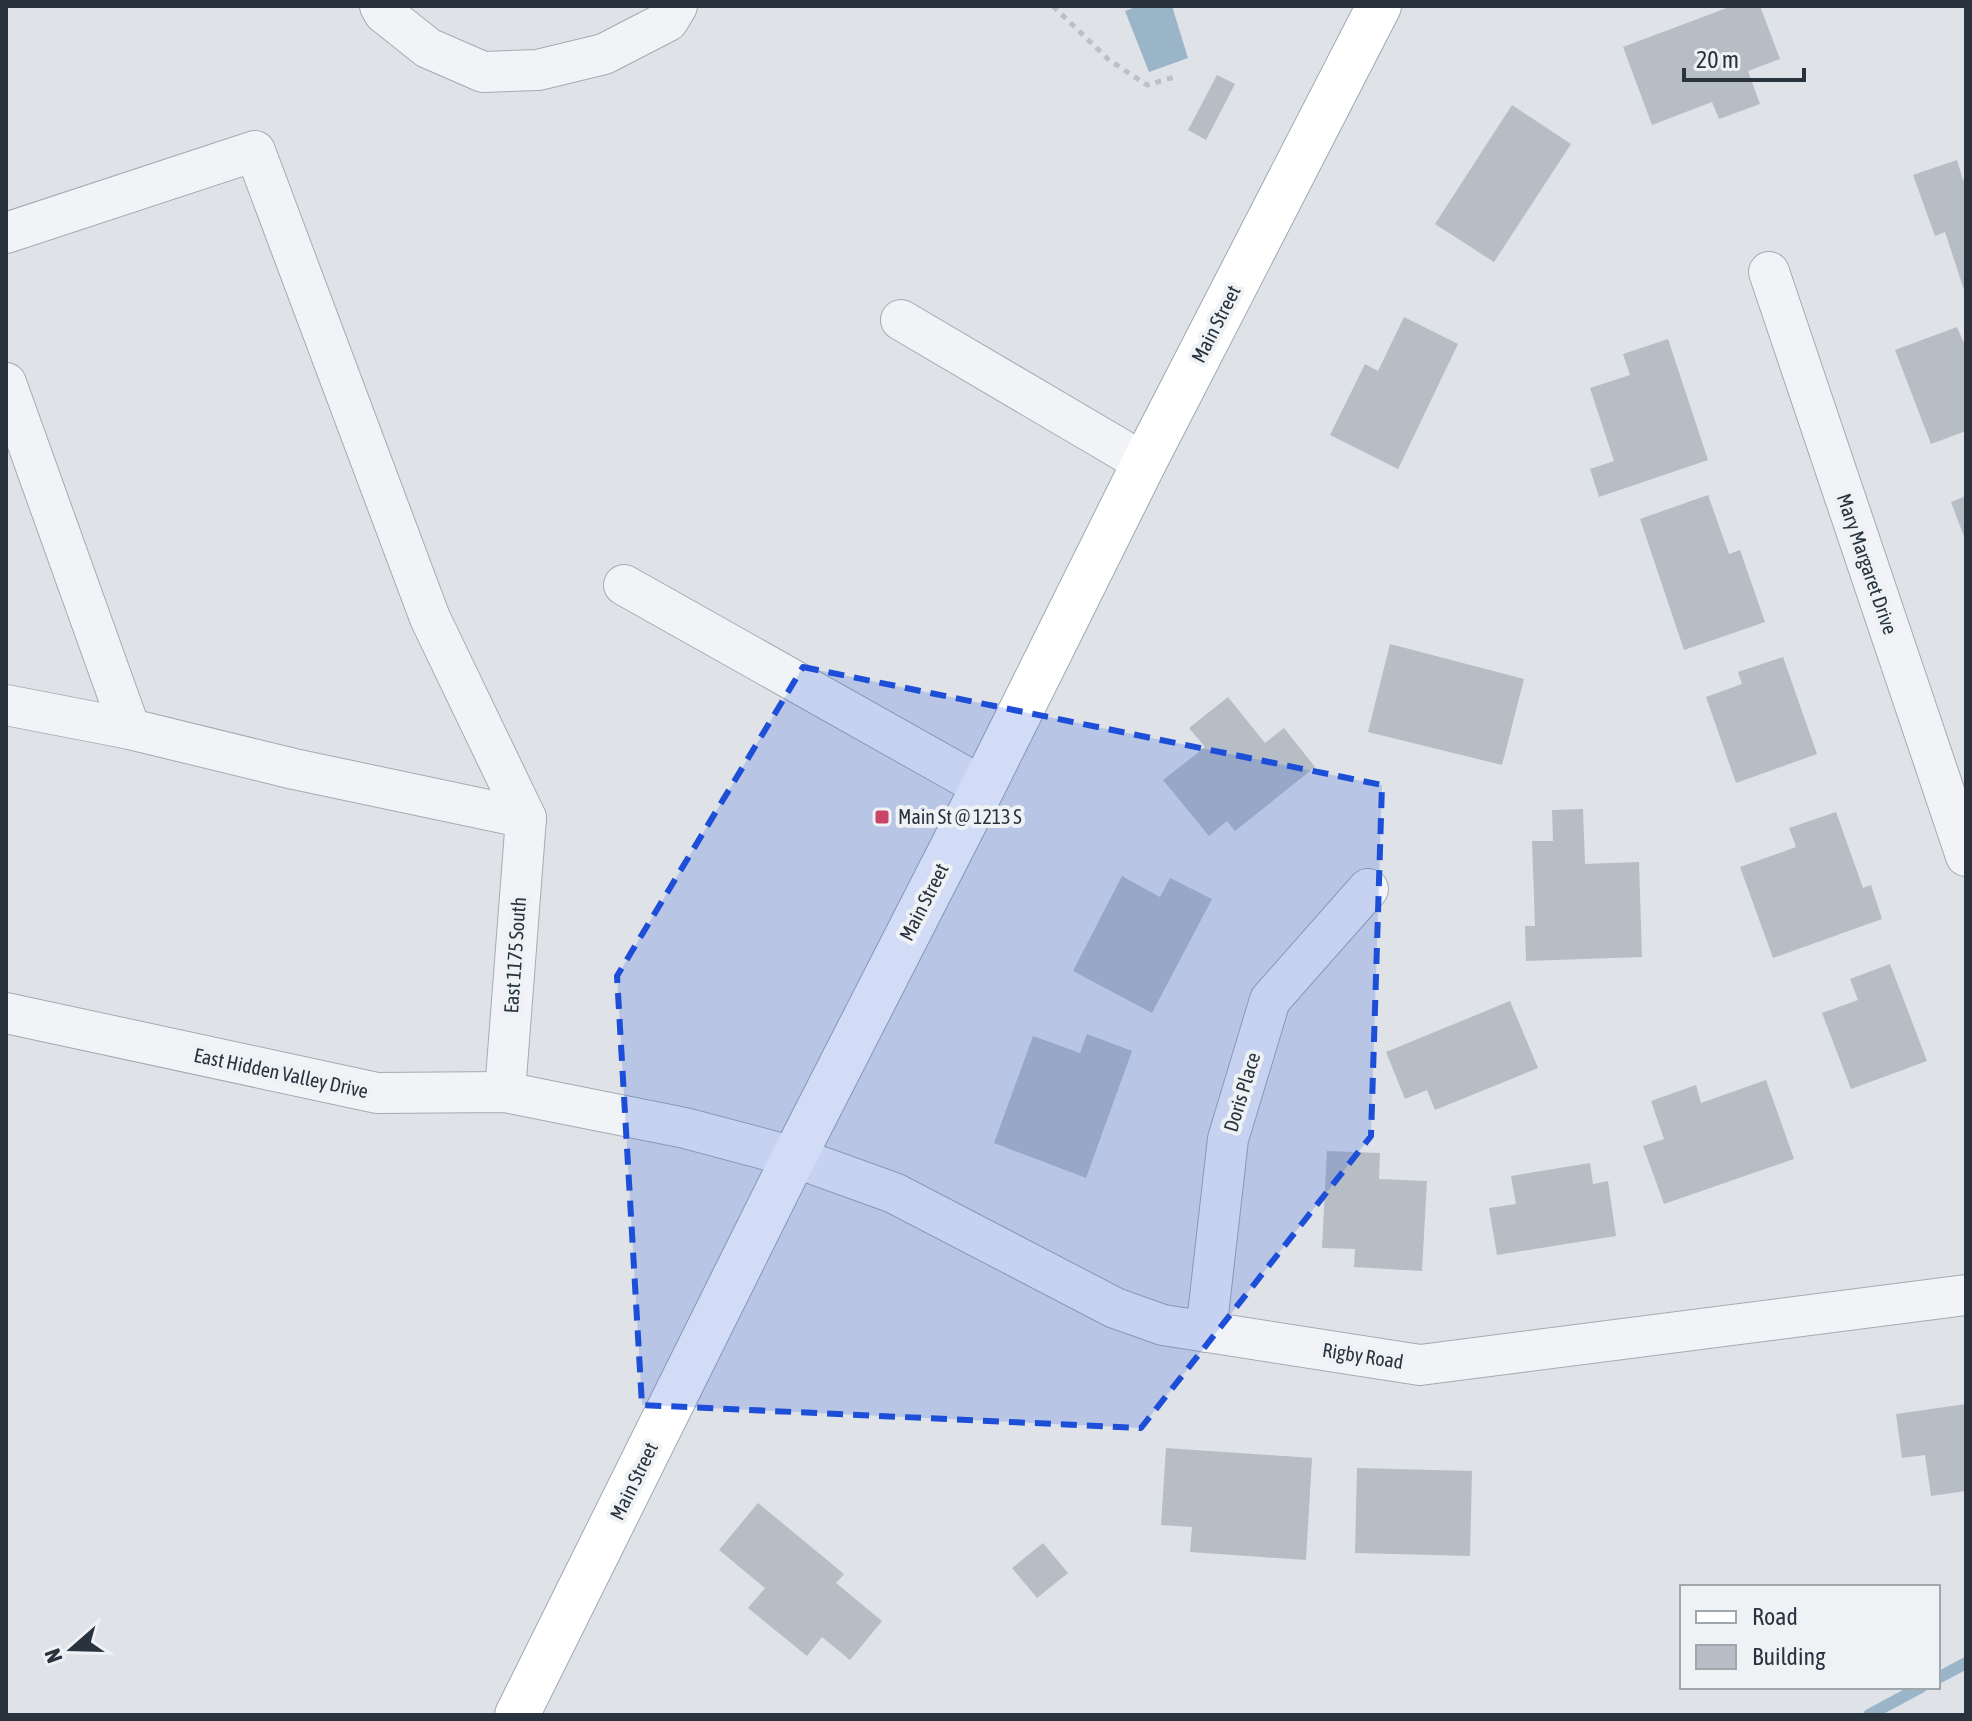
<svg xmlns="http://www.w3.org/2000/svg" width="1972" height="1721" viewBox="0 0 1972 1721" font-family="'Asap Condensed',sans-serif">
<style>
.water{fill:#9ab5c7}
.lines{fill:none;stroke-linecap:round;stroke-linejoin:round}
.stream{stroke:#9ab5c7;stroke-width:12}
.building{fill:#b6bdc4}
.minor-casing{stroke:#a4abb2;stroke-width:42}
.major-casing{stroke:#9ea9b3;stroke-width:46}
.path{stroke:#bdc1c6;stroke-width:5;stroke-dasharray:6 6;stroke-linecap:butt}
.minor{stroke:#f1f3f6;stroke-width:40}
.major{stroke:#fff;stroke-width:44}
.marked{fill:#1d4ed8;fill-opacity:0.2;stroke:#1d4ed8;stroke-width:6;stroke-dasharray:16 10;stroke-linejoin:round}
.poi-dot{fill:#cb4568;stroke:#eef2f5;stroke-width:3}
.labels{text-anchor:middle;stroke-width:8;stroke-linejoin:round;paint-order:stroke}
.street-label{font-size:20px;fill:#28333e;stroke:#eef2f5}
.poi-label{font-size:20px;fill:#28333e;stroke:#eef2f5;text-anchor:start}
</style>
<rect width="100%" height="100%" fill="#dfe3e8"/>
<path class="water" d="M1138,6H1172L1188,58L1149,72L1125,11Z"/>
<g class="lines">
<g class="stream">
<path d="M1938,1678L1966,1663"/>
<path d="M1869,1715L1921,1687"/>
</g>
</g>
<g class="building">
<path d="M1732,6H1760L1780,59L1748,71L1760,104L1719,119L1712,102L1652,125L1623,47Z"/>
<path d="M1217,75L1235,84L1206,140L1188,130Z"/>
<path d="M1512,105L1571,144L1494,262L1435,224Z"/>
<path d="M1957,160L1963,180L1966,179L1965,293L1945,232L1935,236L1913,175Z"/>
<path d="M1404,317L1458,344L1398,469L1330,435L1365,364L1378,371Z"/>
<path d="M1957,327L1966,348V431L1931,444L1895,350Z"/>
<path d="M1668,339L1708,460L1599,497L1590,469L1614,461L1590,388L1630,375L1623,354Z"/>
<path d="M1708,495L1729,554L1740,550L1765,622L1684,650L1640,519Z"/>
<path d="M1966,496V542L1951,502Z"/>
<path d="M1390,644L1524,679L1502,765L1368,732Z"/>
<path d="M1783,657L1817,754L1736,783L1706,697L1742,684L1738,672Z"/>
<path d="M1228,697L1265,743L1284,728L1315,767L1235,831L1227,821L1209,836L1163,780L1205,747L1189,728Z"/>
<path d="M1583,809L1585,864L1639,862L1642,957L1526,961L1525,926H1535L1532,841H1553L1552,810Z"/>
<path d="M1836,812L1863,888L1871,885L1882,919L1773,958L1740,867L1796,847L1789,828Z"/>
<path d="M1122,876L1160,897L1170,878L1212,899L1152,1013L1073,971Z"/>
<path d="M1890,964L1927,1061L1851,1089L1822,1013L1858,1000L1850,979Z"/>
<path d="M1510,1001L1538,1068L1435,1110L1427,1090L1405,1099L1386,1052Z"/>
<path d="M1087,1034L1132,1051L1086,1178L994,1143L1033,1036L1080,1053Z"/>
<path d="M1766,1080L1794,1159L1664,1204L1643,1146L1664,1139L1651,1101L1696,1085L1701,1103Z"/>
<path d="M1327,1151L1380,1153L1379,1179L1427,1181L1422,1271L1354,1267L1355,1249L1322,1248Z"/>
<path d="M1590,1163L1593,1184L1608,1181L1616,1236L1497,1255L1489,1208L1516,1204L1511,1176Z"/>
<path d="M1966,1404V1491L1931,1496L1925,1455L1902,1458L1896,1414Z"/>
<path d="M1166,1448L1312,1458L1306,1560L1190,1552L1192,1527L1161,1525Z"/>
<path d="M1357,1468L1472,1471L1470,1556L1355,1553Z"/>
<path d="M758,1503L844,1574L836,1583L882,1621L850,1660L822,1637L807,1656L748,1608L765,1588L719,1550Z"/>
<path d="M1043,1543L1068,1573L1037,1598L1012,1568Z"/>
</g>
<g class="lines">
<g class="minor-casing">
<g id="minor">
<path d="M380,6L384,13L428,48L483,72L538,70L604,54L668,21L677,6"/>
<path d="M6,233L255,151L430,618L526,818L505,1092"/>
<path d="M1769,272L1966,856"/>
<path d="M901,320L1144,463"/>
<path d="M6,383L130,729L294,769L526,818"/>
<path d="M624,585L983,787"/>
<path d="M6,705L130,729"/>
<path d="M6,1013L377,1093L505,1092L685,1128L794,1157L894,1193L1115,1308L1163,1325L1420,1365L1966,1295"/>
<path d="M1206,1332L1228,1139L1270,1000L1368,889"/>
</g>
</g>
<g class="major-casing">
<path id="major" d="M517,1715L794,1157L983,787L1144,463L1379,6"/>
</g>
<path class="path" d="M1053,6L1109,60L1147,85L1178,76"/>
<use href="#minor" class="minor"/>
<use href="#major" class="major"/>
</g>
<path class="marked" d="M803,667L1382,785L1371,1136L1141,1428L642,1405L617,976Z"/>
<rect class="poi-dot" x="874" y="809" width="16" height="16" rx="4"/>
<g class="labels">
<g class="street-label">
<text transform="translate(1216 324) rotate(-63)" y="7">Main Street</text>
<text transform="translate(1867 564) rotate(71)" y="7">Mary Margaret Drive</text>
<text transform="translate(924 902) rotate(-63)" y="7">Main Street</text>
<text transform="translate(515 955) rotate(-86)" y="7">East 1175 South</text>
<text transform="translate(281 1073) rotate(12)" y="7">East Hidden Valley Drive</text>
<text transform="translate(1242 1092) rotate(-73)" y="7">Doris Place</text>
<text transform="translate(1363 1356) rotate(9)" y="7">Rigby Road</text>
<text transform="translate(634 1481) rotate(-64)" y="7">Main Street</text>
</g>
<g class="poi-label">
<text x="898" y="824">Main St @ 1213 S</text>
</g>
</g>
<rect width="1972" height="1721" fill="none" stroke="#28333e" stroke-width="16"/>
<rect x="1680" y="1585" width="260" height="104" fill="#eef2f5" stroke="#9fa6ac" stroke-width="2"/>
<rect x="1696" y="1611" width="40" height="12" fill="#ffffff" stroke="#9fa6ac" stroke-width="2"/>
<text x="1752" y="1625" font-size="24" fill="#28333e">Road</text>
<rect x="1696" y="1645" width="40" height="24" fill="#b6bdc4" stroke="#9fa6ac" stroke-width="2"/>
<text x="1752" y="1665" font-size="24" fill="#28333e">Building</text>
<g transform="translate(72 1649) rotate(250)" stroke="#eef2f5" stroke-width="6" paint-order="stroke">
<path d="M0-6L14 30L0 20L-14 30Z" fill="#28333e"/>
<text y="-12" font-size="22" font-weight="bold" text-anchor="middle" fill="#28333e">N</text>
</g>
<path d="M1684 68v12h120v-12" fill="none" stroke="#28333e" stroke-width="4"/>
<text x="1696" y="68" font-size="24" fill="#28333e" stroke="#eef2f5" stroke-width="6" paint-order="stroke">20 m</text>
</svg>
